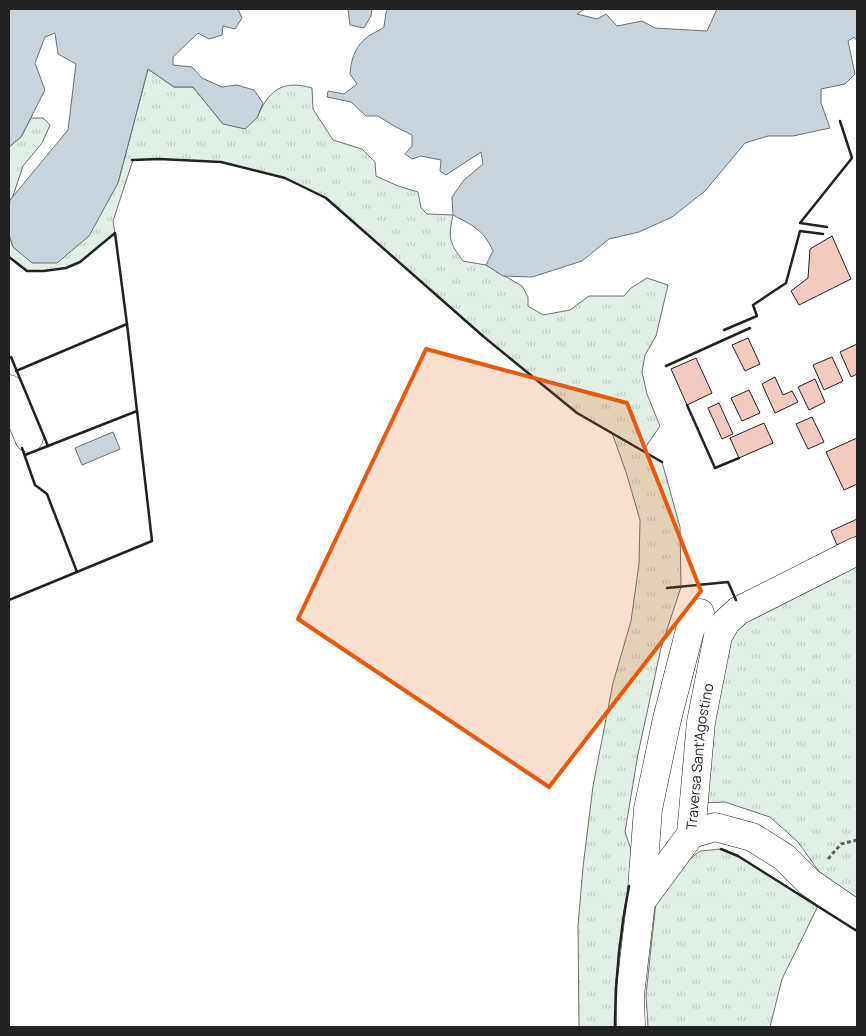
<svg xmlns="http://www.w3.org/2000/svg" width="866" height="1036" viewBox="0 0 866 1036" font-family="Manrope,sans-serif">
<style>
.grass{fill:url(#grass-tufts);stroke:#6f6f6f}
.water{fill:#c7d3dd;stroke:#6f6f6f}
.building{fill:#f3c9c0;stroke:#222}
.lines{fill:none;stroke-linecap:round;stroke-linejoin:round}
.minor-casing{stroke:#222;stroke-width:29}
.path{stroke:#646464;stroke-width:3;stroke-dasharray:4 2.5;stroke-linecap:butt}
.minor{stroke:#fff;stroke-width:28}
.wall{stroke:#222;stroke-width:2.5}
.marked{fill:#e8590c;fill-opacity:0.2;stroke:#e8590c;stroke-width:4;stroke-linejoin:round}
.labels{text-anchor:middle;stroke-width:4;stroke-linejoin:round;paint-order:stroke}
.street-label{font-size:14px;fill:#222;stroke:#fff}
</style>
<defs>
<pattern id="grass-tufts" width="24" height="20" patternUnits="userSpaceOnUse" patternTransform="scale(1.25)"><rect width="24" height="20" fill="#e0efe3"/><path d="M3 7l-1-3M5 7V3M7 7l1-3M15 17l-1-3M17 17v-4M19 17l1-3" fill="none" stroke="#c0cdc2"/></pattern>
</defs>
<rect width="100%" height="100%" fill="#fff"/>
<g class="grass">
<path d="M148,69L174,87H193L223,124L257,118C268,91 282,79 312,88L313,109L333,140L362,149L375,162L376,176L398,186L418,192L421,208L427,214L453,215C448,238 449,242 463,261L486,265L522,286L528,297V306L543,315L570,310L589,296H624L631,288L647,278L668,285L656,336L645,355L642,372L647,394L660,426L643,451L662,462L680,527L681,587L661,648L638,754L625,832L634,858L624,910L615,989V1027H579L578,926L583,867L593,786L613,683L631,621L639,564L640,520L626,472L612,433L577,413L484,337L326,198L285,178L221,162L159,159L133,160L113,221L115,233L80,262L66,268L44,271H27L9,257V235L13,247L33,263L118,183Z"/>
<path d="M31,118H43L50,125L42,143L23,166L9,208V147L21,137Z"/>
<path d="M857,562V905L830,887L798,842L770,817L725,802L701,803L723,650L739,620Z"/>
<path d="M721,849L738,856L818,906L782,979L770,1027H648L646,995L656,901L685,863L700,851Z"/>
</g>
<g class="water">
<path d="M9,9H238L242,18L235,29L223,26L222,35L209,39L198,33L173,57V65L192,67L202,78L222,87L237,85L254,90L263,103L257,118L245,129L223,124L193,87H174L148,69L118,183L89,236L57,263H32L13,247L9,235V208L10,200L68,130L76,64L58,54L55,33L45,37L35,63L45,90L21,137L9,147Z"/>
<path d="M348,9H372L371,16L364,28L350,25Z"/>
<path d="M388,9H585L577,14L597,19L606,14L617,26L642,21L655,28L707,31L717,9H857V41L854,37L848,41L855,74L845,84L821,89V103L830,128L793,136H768L745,143L705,191L672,217L639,232L609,239L582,261L532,277L503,276L486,265L493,251C484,230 472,225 453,215L452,197L464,180L483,164L481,152L446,175L440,171L441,160L421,156L412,159L405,154L412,146V135L394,126L378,116H366L351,102L327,97L328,91L344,94L357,84L350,74C351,61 354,49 364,40C369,34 378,32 384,27L386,12Z"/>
<path d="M113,432L120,449L82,465L75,448Z"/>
</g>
<g class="building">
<path d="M832,236L851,279L799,305L791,291L808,278L810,249Z"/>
<path d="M748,338L760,364L745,371L732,345Z"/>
<path d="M857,344V374L851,377L840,352Z"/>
<path d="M832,357L843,381L824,390L813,365Z"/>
<path d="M696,358L712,393L687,405L671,369Z"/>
<path d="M775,377L783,395L792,391L798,402L775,413L762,384Z"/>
<path d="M815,379L825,402L809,410L798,387Z"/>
<path d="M749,390L760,413L742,421L731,398Z"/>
<path d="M719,403L733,434L722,439L708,408Z"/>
<path d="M812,417L824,442L808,449L796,424Z"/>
<path d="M764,423L773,443L739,458L730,438Z"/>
<path d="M857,438V484L844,490L826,452Z"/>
<path d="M857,519V536L837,545L831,531Z"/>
</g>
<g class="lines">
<g class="minor-casing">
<g id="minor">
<path d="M9,389L29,438"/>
<path d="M691,834L715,827L752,837L784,857L809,882L857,915"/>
<path d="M641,902L648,809L667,719L690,630L700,613"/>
<path id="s1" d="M631,1027L630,995L641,902L691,834L701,722L718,636L726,622L738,611L857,551"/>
</g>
</g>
<path class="path" d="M828,859L841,844L857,840"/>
<use href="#minor" class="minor"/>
<g class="wall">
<path d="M132,160L159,159L221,162L285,178L326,198L484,337L577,413L662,462"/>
<path d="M827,227L800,223L852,158L840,121"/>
<path d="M9,257L27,271H44L66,268L80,262L115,233L127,324L152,541L9,600"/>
<path d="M724,330L757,316L753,305L786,283L800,231L823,234"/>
<path d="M9,358L11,357L48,446"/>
<path d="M666,366L750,328"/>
<path d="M16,371L127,324"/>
<path d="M687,405L715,468L739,458"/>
<path d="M22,448L35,485L47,494L77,572"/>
<path d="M25,455L137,411"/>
<path d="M667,588L728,582L736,600"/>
<path d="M721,849L738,856L857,931"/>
<path d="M615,1027C615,980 620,932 629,886"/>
</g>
</g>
<path class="marked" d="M426,349L627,403L701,591L549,787L298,619Z"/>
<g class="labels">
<g class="street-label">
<text dy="5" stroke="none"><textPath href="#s1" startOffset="288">Traversa Sant'Agostino</textPath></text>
</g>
</g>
<rect width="866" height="1036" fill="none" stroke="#222222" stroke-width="20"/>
</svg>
